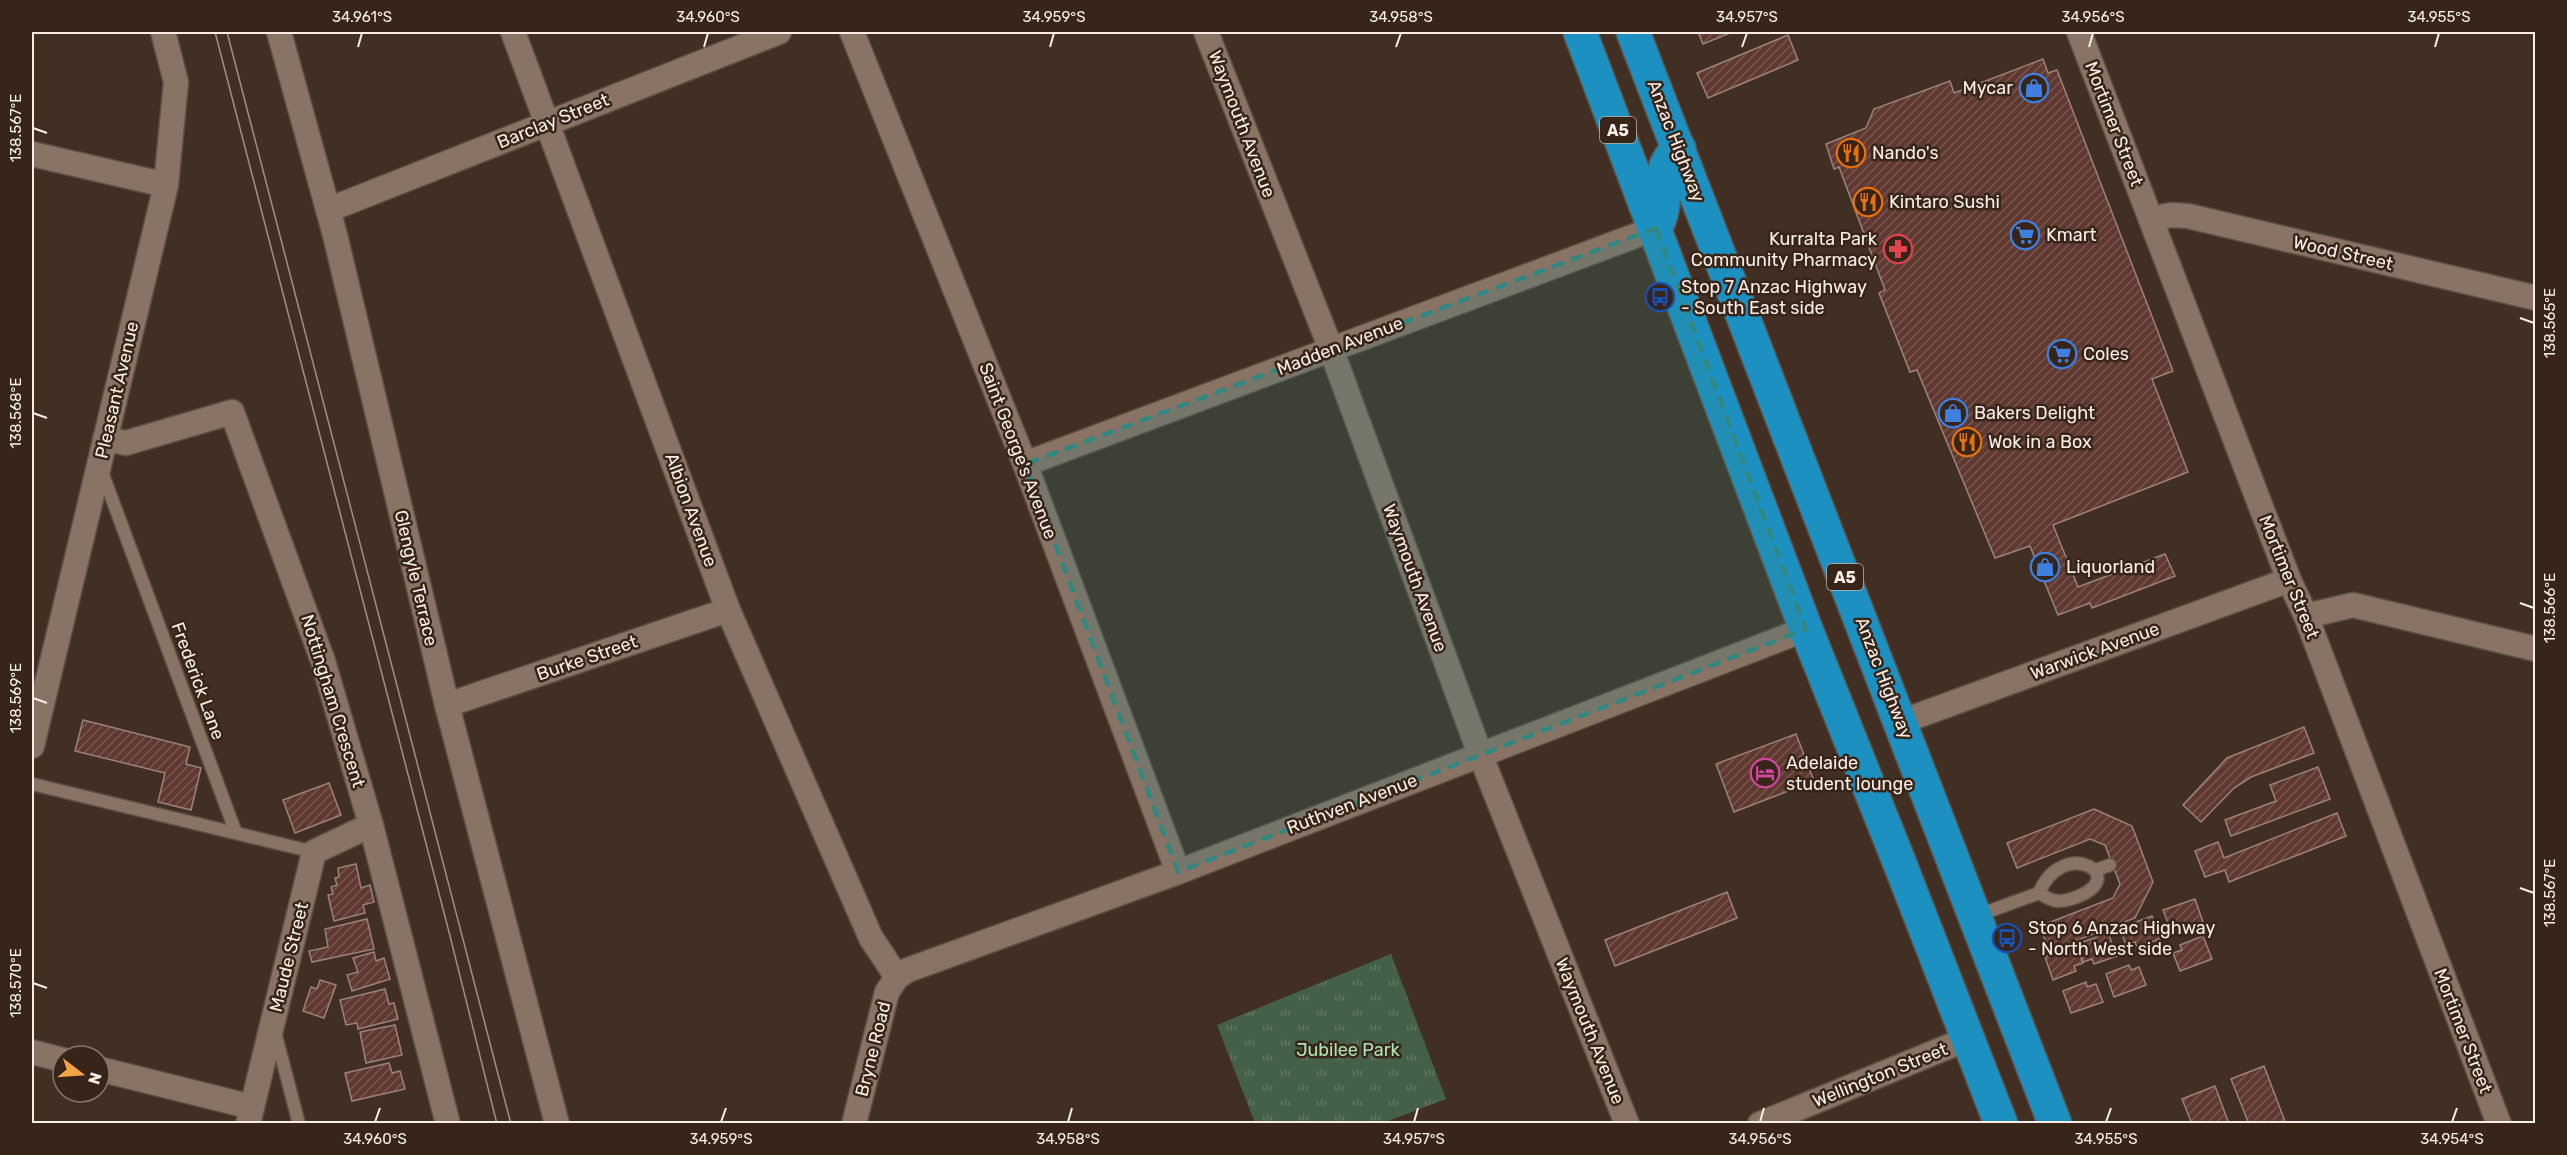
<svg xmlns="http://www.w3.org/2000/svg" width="2567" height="1155" viewBox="0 0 2567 1155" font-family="Rubik,sans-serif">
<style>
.grass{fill:url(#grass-tufts)}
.building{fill:url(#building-hatch);stroke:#9c827b;stroke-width:1.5}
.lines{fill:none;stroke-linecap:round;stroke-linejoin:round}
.service-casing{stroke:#5e4f44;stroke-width:15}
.minor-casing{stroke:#5e4f44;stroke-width:27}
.trunk-casing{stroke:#5e4f44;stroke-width:36}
.service{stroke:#887365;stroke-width:12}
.minor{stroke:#887365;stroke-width:24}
.trunk{stroke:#1d90c2;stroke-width:33}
.tram{stroke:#9f9086;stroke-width:1.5}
.marked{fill:#328880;fill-opacity:0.2;stroke:#328880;stroke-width:4.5;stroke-dasharray:12 8;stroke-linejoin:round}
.ticks{fill:none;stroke:#f9ede5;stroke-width:2}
.labels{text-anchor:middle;stroke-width:5;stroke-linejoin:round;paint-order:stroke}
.shield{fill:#372519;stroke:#bfb1a8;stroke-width:1.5}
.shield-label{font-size:16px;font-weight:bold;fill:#f9ede5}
.poi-label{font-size:18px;fill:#f9ede5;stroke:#372519;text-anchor:start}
.street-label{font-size:18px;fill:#f9ede5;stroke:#372519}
.park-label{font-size:18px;fill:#ade4b4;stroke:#372519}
.neatline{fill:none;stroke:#f9ede5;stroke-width:2}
.ticks-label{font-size:15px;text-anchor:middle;fill:#f9ede5}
</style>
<defs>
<pattern id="grass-tufts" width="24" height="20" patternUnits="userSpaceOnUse" patternTransform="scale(1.5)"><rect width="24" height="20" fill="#456049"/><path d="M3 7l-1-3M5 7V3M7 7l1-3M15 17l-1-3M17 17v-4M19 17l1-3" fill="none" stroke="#617763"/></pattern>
<pattern id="building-hatch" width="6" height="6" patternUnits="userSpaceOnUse" patternTransform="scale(1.5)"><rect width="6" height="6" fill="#5f3930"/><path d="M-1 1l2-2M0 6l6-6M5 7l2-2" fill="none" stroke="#77564e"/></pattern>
</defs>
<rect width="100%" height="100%" fill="#412f23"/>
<path class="grass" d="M1391,954L1446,1099L1383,1123H1255L1217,1025Z"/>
<g class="building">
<path d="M1698,32H1730V33L1703,44Z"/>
<path d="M1788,35L1798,60L1708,98L1697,73Z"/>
<path d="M2043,59L2048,73L2057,70L2173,371L2152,379L2188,472L2053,525L2078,587L2165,554L2175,576L2092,608L2090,603L2058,615L2030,546L1995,558L1917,370L1910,372L1879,293L1885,290L1839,167L1834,169L1826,144L1866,128L1874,109L1950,81L1954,93Z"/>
<path d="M83,720L190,747L186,764L201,768L191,810L158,802L165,773L75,751Z"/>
<path d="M2304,727L2314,753L2251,777L2234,788L2201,822L2183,805L2227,758Z"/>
<path d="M1796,734L1814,781L1734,812L1716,764Z"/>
<path d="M2318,767L2330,799L2231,836L2225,820L2276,801L2270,785Z"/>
<path d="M329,783L341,815L295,833L283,800Z"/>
<path d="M2094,809L2132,826L2153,882L2135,918L2049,951L2040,926L2113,898L2120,884L2105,845L2090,839L2017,868L2007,843Z"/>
<path d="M2337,813L2346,836L2229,882L2225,870L2205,877L2195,851L2218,842L2224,858Z"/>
<path d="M356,864L361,888L370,885L374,902L363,905L365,913L334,921L328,895L333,894L331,887L337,885L335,878L339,877L338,868Z"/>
<path d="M1727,892L1737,918L1615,966L1605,940Z"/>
<path d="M2195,899L2203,922L2180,930L2178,925L2170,928L2163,910Z"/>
<path d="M2152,916L2160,939L2137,947L2135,942L2126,945L2120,928Z"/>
<path d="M367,919L374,949L312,962L309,951L328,947L325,929Z"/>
<path d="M2108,933L2117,956L2094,964L2092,959L2083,962L2077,944Z"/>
<path d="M2203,936L2212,959L2180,971L2173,953L2182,950L2180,945Z"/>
<path d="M2076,945L2083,963L2074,966L2076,971L2053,980L2045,957Z"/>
<path d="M374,952L376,961L384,958L390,979L352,991L347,975L358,972L353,958Z"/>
<path d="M2129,965L2131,970L2139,967L2146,985L2114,997L2106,974Z"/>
<path d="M320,980L336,985L324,1018L303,1011L311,987L317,989Z"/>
<path d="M2086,982L2087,987L2096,984L2103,1002L2071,1013L2063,991Z"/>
<path d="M385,989L389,1004L394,1003L398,1019L358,1029L357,1023L346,1025L340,1000Z"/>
<path d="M395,1025L402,1055L366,1063L360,1032Z"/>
<path d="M389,1063L392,1073L400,1071L405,1089L352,1101L345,1073Z"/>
<path d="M2264,1066L2286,1124H2249L2231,1079Z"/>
<path d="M2215,1086L2229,1124H2192L2182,1099Z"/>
</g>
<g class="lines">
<g class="service-casing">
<g id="service">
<path d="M102,472L236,833"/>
<path d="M32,784L314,852"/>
<path d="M2096,870L2110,865"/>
<path d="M1976,916L2039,893C2053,902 2059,903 2074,898C2134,877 2063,835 2039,893"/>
<path d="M275,1032L299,1124"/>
</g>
</g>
<g class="minor-casing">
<g id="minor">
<path d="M279,32L335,235L447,705L557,1124"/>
<path d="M513,32L728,610L871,938L897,977"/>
<path d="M852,32L1025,464L1178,872"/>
<path d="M1206,32L1331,349L1480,754L1627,1124"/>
<path d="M2079,32L2289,580L2306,616L2499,1124"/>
<path d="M32,154L166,185"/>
<path d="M328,210L779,32"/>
<path d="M2151,219L2171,215L2188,216L2536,298"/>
<path d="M105,439L126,443L232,412L323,661L371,825L448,1124"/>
<path d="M1025,464L1656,228"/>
<path d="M2306,616L2353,605L2536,649"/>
<path d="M447,705L728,610"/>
<path d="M1901,722L2289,580"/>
<path d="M32,746L166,185L176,82L163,32"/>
<path d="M32,1052L63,1060"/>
<path d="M99,1069L252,1107"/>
<path d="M248,1124L314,852L371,825"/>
<path d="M854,1124L887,992L897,977L908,970L1178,872L1806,629"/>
<path d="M1760,1124L1967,1039"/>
</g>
</g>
<g class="trunk-casing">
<g id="trunk">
<path d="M1580,32L1806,629L1900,864L2001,1124"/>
<path d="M1633,32L2055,1124"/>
<path d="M1658,223C1672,192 1650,175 1679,148"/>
</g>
</g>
<use href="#service" class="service"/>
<use href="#minor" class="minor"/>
<use href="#trunk" class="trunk"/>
<g class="tram">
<path d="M215,32L449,932L497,1124"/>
<path d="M227,32L511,1124"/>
</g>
</g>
<path class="marked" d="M1656,228L1806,629L1178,872L1025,464Z"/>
<path class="ticks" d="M358,47L362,33M704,47L708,33M1050,47L1054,33M1396,47L1401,33M1742,47L1747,33M2089,47L2093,33M2435,47L2439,33M33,128L47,133M2520,318L2534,323M33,413L47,418M2520,603L2534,608M33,698L47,703M2520,888L2534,893M33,983L47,988M375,1122L380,1108M721,1122L726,1108M1068,1122L1072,1108M1414,1122L1418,1108M1760,1122L1764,1108M2106,1122L2111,1108M2452,1122L2457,1108"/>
<defs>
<g id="shop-ring" transform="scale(1.5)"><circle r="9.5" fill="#372519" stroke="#3f7fe0" stroke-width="1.5"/><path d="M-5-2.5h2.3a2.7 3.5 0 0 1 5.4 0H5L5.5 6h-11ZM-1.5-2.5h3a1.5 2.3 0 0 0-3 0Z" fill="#3f7fe0"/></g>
<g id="restaurant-ring" transform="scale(1.5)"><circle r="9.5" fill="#372519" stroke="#e8710a" stroke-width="1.5"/><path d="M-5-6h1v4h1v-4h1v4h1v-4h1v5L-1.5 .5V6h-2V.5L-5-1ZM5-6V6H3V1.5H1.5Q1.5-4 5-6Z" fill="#e8710a"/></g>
<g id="supermarket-ring" transform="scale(1.5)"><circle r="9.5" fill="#372519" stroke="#3f7fe0" stroke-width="1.5"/><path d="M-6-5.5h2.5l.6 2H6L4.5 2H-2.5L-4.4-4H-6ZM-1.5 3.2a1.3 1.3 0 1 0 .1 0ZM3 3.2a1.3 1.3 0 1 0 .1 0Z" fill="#3f7fe0"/></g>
<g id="pharmacy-ring" transform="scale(1.5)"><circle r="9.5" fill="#372519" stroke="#e0444e" stroke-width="1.5"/><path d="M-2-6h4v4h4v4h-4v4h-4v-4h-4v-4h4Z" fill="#e0444e"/></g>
<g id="bus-ring" transform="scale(1.5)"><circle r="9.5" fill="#372519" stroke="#1a4fb4" stroke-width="1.5"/><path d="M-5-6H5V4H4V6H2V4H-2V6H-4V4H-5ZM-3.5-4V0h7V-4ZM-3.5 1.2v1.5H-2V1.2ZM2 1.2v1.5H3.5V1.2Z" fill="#1a4fb4"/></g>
<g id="hotel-ring" transform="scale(1.5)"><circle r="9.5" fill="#372519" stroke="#d1479c" stroke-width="1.5"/><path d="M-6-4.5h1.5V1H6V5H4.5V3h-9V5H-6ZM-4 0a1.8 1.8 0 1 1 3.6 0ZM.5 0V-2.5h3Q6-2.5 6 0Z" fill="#d1479c"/></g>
</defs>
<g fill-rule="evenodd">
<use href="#shop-ring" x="2034" y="88"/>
<use href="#restaurant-ring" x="1851" y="153"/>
<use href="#restaurant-ring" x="1868" y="202"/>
<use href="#supermarket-ring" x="2025" y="235"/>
<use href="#pharmacy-ring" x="1898" y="249"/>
<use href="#bus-ring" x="1660" y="297"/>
<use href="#supermarket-ring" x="2062" y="354"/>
<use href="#shop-ring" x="1953" y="413"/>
<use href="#restaurant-ring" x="1967" y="442"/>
<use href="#shop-ring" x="2045" y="567"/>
<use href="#hotel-ring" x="1765" y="773"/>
<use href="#bus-ring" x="2007" y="938"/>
</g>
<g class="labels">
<g class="shield">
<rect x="1600" y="117" width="36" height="26" rx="4.5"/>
<rect x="1827" y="564" width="36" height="26" rx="4.5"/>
</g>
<g class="shield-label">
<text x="1618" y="136">A5</text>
<text x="1845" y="583">A5</text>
</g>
<g class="poi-label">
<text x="2013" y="94" text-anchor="end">Mycar</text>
<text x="1872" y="159">Nando's</text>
<text x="1889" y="208">Kintaro Sushi</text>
<text x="2046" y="241">Kmart</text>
<text x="1877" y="245" text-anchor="end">Kurralta Park<tspan x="1877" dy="21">Community Pharmacy</tspan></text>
<text x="1681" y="293">Stop 7 Anzac Highway<tspan x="1681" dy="21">- South East side</tspan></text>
<text x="2083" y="360">Coles</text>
<text x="1974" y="419">Bakers Delight</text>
<text x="1988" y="448">Wok in a Box</text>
<text x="2066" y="573">Liquorland</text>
<text x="1786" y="769">Adelaide<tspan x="1786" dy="21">student lounge</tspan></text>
<text x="2028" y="934">Stop 6 Anzac Highway<tspan x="2028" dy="21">- North West side</tspan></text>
</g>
<g class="street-label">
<text transform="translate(553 121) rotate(-22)" y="6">Barclay Street</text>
<text transform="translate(1242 124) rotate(69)" y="6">Waymouth Avenue</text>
<text transform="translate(2114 124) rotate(69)" y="6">Mortimer Street</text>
<text transform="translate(1676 141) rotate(69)" y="6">Anzac Highway</text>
<text transform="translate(2343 253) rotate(13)" y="6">Wood Street</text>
<text transform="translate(1340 346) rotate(-21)" y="6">Madden Avenue</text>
<text transform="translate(117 390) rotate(-77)" y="6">Pleasant Avenue</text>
<text transform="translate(1018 451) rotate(69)" y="6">Saint George's Avenue</text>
<text transform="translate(691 510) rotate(70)" y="6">Albion Avenue</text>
<text transform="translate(2289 577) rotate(68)" y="6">Mortimer Street</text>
<text transform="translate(416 578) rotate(77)" y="6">Glengyle Terrace</text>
<text transform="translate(1415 578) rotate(70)" y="6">Waymouth Avenue</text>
<text transform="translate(2095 651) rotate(-20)" y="6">Warwick Avenue</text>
<text transform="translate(587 658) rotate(-19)" y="6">Burke Street</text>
<text transform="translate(1884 678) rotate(69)" y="6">Anzac Highway</text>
<text transform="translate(198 681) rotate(70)" y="6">Frederick Lane</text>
<text transform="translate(333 701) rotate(73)" y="6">Nottingham Crescent</text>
<text transform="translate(1352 804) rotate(-21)" y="6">Ruthven Avenue</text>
<text transform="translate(289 957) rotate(-76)" y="6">Maude Street</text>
<text transform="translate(1590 1031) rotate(68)" y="6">Waymouth Avenue</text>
<text transform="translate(2463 1031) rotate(69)" y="6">Mortimer Street</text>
<text transform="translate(873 1049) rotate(-76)" y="6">Bryne Road</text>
<text transform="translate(1880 1075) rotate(-22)" y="6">Wellington Street</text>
</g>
<g class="park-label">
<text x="1348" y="1056">Jubilee Park</text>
</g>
</g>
<rect width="2567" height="1155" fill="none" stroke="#372519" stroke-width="66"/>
<g transform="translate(81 1074) rotate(107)"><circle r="28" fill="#372519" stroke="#85756b" stroke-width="1.5"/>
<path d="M0-4.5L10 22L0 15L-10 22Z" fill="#f4a345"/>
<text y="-9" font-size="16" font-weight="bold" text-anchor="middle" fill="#f9ede5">N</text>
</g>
<rect x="33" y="33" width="2501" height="1089" class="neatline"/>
<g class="ticks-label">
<text x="362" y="22">34.961°S</text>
<text x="708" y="22">34.960°S</text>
<text x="1054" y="22">34.959°S</text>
<text x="1401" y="22">34.958°S</text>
<text x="1747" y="22">34.957°S</text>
<text x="2093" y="22">34.956°S</text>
<text x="2439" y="22">34.955°S</text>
<text transform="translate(16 128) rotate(-90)" y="5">138.567°E</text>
<text transform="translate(2550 323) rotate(-90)" y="5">138.565°E</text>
<text transform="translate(16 413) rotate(-90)" y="5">138.568°E</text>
<text transform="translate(2550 608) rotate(-90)" y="5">138.566°E</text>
<text transform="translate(16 698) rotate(-90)" y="5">138.569°E</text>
<text transform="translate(2550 893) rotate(-90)" y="5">138.567°E</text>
<text transform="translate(16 983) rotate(-90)" y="5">138.570°E</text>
<text x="375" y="1144">34.960°S</text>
<text x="721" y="1144">34.959°S</text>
<text x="1068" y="1144">34.958°S</text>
<text x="1414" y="1144">34.957°S</text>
<text x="1760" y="1144">34.956°S</text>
<text x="2106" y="1144">34.955°S</text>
<text x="2452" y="1144">34.954°S</text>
</g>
</svg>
